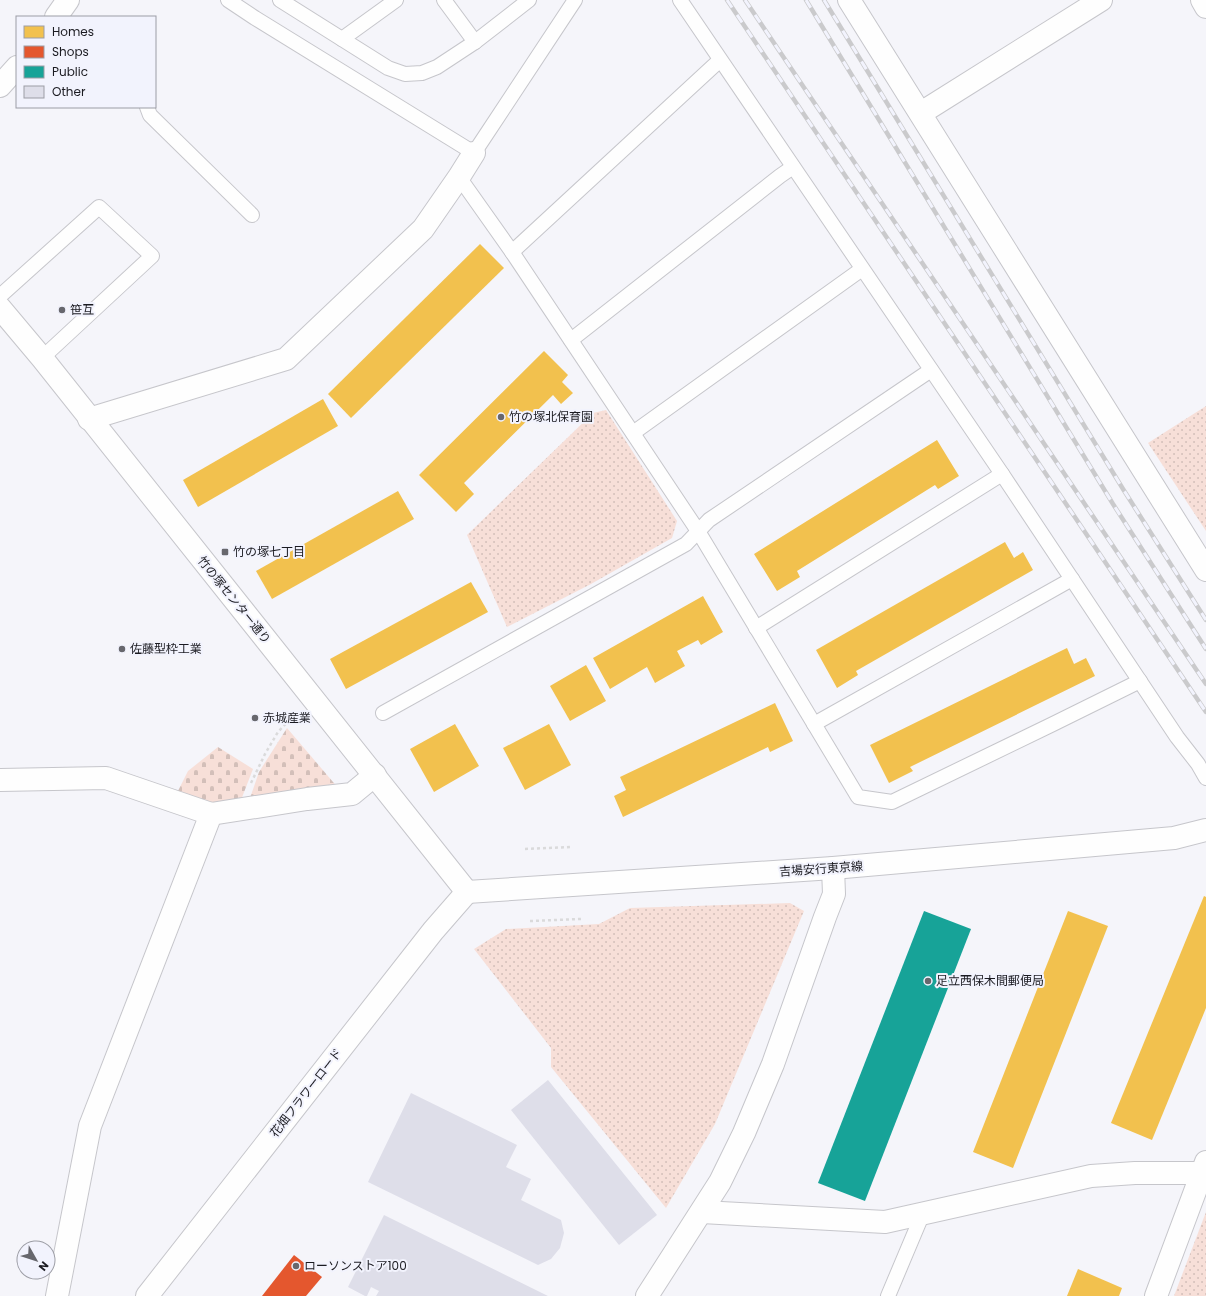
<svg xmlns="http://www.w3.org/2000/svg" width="1206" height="1296" viewBox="0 0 1206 1296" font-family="Poppins,'Noto Sans JP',sans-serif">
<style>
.grass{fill:url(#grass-dots)}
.cemetery{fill:url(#cemetery-stones)}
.homes{fill:#f2c14e}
.shops{fill:#e4572e}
.public{fill:#17a398}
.building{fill:#dedee9}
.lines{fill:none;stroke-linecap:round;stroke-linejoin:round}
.lane-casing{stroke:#c6c6cb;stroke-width:16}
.street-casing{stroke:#c6c6cb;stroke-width:24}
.secondary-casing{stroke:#c6c6cb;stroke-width:24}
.path{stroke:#dadadb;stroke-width:2.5;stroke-dasharray:3 3;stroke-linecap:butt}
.lane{stroke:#fefefe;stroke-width:14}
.street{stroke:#fefefe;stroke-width:22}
.secondary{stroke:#fefefe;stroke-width:22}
.rail-casing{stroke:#cacacc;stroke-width:4.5}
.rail{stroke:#f2f3fd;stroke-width:3;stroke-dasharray:9;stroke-linecap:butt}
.poi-dot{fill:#67676d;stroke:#f2f3fd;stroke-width:1.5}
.labels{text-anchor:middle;stroke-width:4;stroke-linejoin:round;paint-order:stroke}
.poi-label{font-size:12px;fill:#1b1b21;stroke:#f2f3fd;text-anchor:start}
.street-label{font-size:12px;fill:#1b1b21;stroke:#f2f3fd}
</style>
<defs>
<pattern id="grass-dots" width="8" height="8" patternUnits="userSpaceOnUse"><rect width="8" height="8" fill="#f7dfd8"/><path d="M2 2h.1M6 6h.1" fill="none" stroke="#d3bfb9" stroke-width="1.8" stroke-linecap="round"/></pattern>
<pattern id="cemetery-stones" width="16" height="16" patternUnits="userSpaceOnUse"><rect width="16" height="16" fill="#f7dfd8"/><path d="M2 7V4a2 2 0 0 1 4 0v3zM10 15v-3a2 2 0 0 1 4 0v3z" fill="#d3bfb9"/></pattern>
</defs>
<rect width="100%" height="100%" fill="#f5f5fa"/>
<g class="grass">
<path d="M1206,406V531L1148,443Z"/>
<path d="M606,410L677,521L672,538L591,584L507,627L467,535L593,413Z"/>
<path d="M790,903L804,911L715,1124L666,1208L551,1067V1048L474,949L506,929L599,924L630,908Z"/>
<path d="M1206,1212V1296H1174Z"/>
</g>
<g class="cemetery">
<path d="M287,728L339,789L250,798L259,772Z"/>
<path d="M218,747L253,769L241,800L209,803L178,791L188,771Z"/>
</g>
<g class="homes">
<path d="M480,244L504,268L351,418L328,394Z"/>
<path d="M544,351L568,375L562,382L573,393L561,404L553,395L464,483L474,494L456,512L419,475Z"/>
<path d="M323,399L338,426L198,507L183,480Z"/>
<path d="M937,440L959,476L938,489L935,485L797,571L800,577L777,591L754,554Z"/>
<path d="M398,491L414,519L272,599L256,571Z"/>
<path d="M1005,542L1014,558L1023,552L1033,570L856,671L858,675L837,688L816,650Z"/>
<path d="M471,582L488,612L346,689L330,659Z"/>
<path d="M703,596L723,632L701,645L698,640L677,651L685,666L655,683L647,667L610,689L593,658Z"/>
<path d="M1067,648L1074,664L1086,658L1095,676L910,767L913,771L889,783L870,745Z"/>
<path d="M586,665L606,701L570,721L550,686Z"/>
<path d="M775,703L793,741L770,752L768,747L623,817L614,796L626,790L620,777Z"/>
<path d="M455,724L479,766L434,792L410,749Z"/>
<path d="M549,724L571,765L525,790L503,748Z"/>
<path d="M1204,896L1206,897V1008L1152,1140L1111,1123Z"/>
<path d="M1068,911L1108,926L1013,1168L973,1152Z"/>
<path d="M1078,1269L1122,1288L1119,1296H1067Z"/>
</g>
<path class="shops" d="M294,1255L322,1277L306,1296H262Z"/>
<path class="public" d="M924,911L971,929L865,1201L818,1183Z"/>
<g class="building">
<path d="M548,1080L657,1215L619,1245L511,1110Z"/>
<path d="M411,1093L517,1145L506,1167L531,1179L521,1200L561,1220L564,1233L560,1248L551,1259L538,1265L368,1182Z"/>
<path d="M384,1215L548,1296H376L379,1291L371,1287L367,1296H365L348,1287Z"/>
</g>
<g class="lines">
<g class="lane-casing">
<g id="lane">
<path d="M228,0L255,18L474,153L575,0"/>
<path d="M280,0L388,68L405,74L422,73L437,67L475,42L529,0"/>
<path d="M444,0L475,42"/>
<path d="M680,0L1002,474L1177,737L1198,764L1206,778"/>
<path d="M342,39L396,0"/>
<path d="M147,107L150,115L252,215"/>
<path d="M459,177L512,252L698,531L858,797L892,802L1053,724L1140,681"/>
<path d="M512,252L720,60"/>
<path d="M0,296L99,207L152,256L42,358"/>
<path d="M571,340L780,176L793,167"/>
<path d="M633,433L862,269"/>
<path d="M756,628L1002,474"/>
<path d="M383,713L686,544L709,520L931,370"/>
<path d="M814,724L1072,579"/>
<path d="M888,1296L923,1213"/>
</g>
</g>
<g class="street-casing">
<g id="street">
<path d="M849,0L1206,570"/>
<path d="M1202,0L1206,7"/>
<path d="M56,17L68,0"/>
<path d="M0,86L17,67"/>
<path d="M921,113L1101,0"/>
<path d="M89,419L286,359L423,229L459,177L474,153"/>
<path d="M0,780L106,778L211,814L307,799L352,794L375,775"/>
<path d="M702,1212L885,1222L1091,1176L1135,1173H1202"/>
<path d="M57,1296L90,1126L211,814"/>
<path d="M1156,1296L1206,1162"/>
</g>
</g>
<g class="secondary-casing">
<g id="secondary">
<path d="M0,308L42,358L467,892"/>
<path d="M467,892L833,868L1174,838L1206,830"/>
<path d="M147,1296L433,931L467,892"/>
<path d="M647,1296L720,1182L744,1133L773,1064L825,917L834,894L833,868"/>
</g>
</g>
<g class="path">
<path d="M251,783L265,754L278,732L293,716"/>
<path d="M525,849L571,847"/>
<path d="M530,921L581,919"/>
</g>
<use href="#lane" class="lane"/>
<use href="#street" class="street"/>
<use href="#secondary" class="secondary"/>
<g class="rail-casing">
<g id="rail">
<path d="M727,0L1206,712"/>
<path d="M745,0L1206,684"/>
<path d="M806,0L1113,504L1206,649"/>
<path d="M824,0L1123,489L1206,620"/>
</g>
</g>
<use href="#rail" class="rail"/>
</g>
<g class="poi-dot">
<circle cx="62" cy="310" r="4"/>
<circle cx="501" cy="417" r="4"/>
<rect x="221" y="548" width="8" height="8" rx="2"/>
<circle cx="122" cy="649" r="4"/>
<circle cx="255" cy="718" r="4"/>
<circle cx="928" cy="981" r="4"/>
<circle cx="296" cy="1266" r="4"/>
</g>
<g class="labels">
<g class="poi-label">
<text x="70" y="314">笹互</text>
<text x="509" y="421">竹の塚北保育園</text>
<text x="233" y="556">竹の塚七丁目</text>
<text x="130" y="653">佐藤型枠工業</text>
<text x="263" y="722">赤城産業</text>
<text x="936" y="985">足立西保木間郵便局</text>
<text x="304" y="1270">ローソンストア100</text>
</g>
<g class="street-label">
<text transform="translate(234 600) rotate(51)" y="4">竹の塚センター通り</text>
<text transform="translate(821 869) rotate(-4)" y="4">吉場安行東京線</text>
<text transform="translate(306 1093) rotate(-52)" y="4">花畑フラワーロード</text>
</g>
</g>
<rect x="16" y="16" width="140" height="92" fill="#f2f3fd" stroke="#9c9da5"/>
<rect x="24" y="26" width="20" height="12" fill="#f2c14e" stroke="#9c9da5"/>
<text x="52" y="36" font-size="12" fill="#1b1b21">Homes</text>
<rect x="24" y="46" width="20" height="12" fill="#e4572e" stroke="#9c9da5"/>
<text x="52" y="56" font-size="12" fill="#1b1b21">Shops</text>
<rect x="24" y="66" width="20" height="12" fill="#17a398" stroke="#9c9da5"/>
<text x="52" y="76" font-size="12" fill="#1b1b21">Public</text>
<rect x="24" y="86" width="20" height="12" fill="#dedee9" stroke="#9c9da5"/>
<text x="52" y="96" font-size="12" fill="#1b1b21">Other</text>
<g transform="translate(36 1260) rotate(129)"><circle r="19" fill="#f2f3fd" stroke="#9c9da5"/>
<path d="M0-3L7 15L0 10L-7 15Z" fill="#67676d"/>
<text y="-6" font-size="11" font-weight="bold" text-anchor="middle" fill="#1b1b21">N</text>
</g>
</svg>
